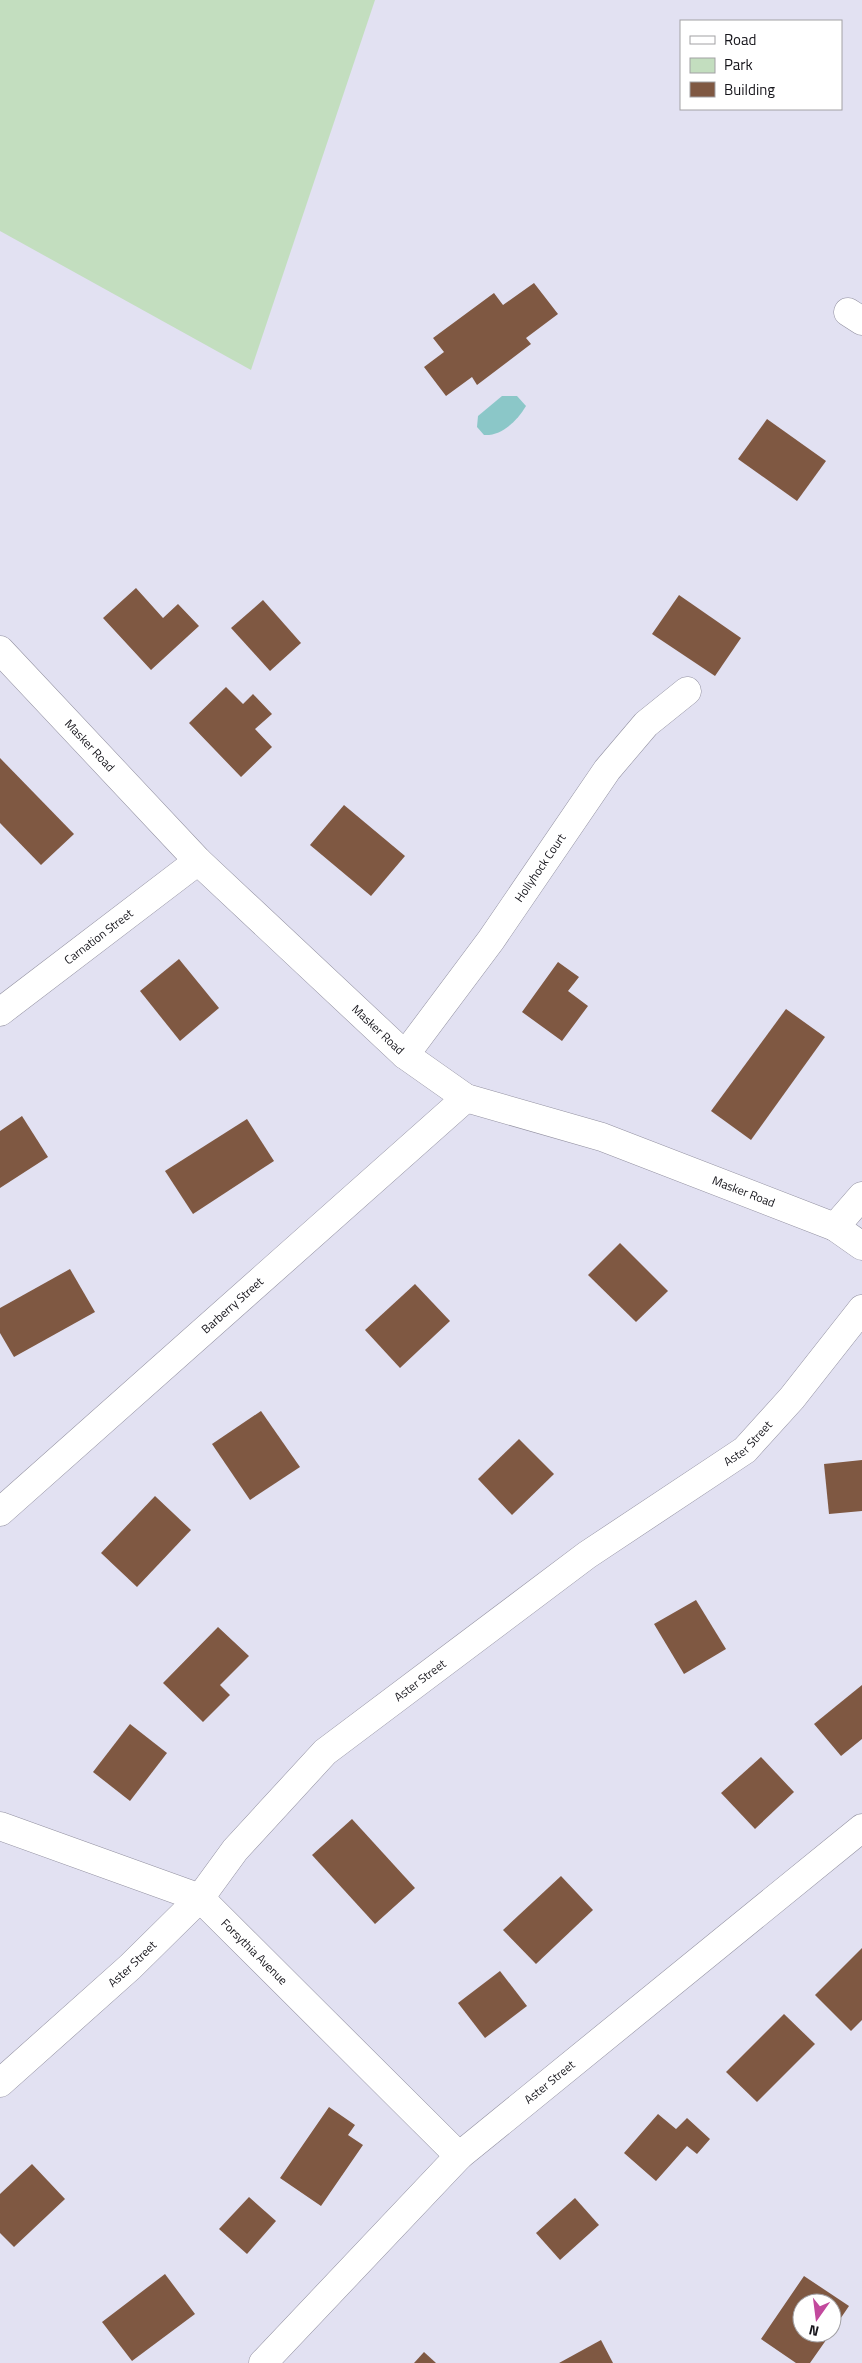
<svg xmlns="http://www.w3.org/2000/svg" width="862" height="2363" viewBox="0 0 862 2363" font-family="'Titillium Web',sans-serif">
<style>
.green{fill:#c3debf}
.water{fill:#8bc7c8}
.building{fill:#7f5842}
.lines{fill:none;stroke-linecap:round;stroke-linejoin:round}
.minor-casing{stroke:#9290a0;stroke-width:29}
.minor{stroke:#fff;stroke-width:28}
.labels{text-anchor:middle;stroke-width:5;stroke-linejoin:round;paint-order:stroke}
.street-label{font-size:12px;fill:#16151b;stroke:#fff}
</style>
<rect width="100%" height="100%" fill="#e2e1f2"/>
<path class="green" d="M0,0H375L251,370L0,231Z"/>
<path class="water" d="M502,396H517L526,406C517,421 502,436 484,435L477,427L478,416Z"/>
<g class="building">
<path d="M534,283L558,314L526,338L531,344L477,385L472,377L446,396L424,367L444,352L433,338L494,293L503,305Z"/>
<path d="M767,419L826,461L797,501L738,459Z"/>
<path d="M136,588L163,618L178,604L199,626L151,670L103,618Z"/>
<path d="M679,595L741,638L715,676L652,634Z"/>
<path d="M263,600L301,643L270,671L231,628Z"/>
<path d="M226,687L243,704L253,694L272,714L255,729L272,747L241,777L189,723Z"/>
<path d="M0,758L74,834L41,865L0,823Z"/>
<path d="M344,805L405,856L371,896L310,845Z"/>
<path d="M179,959L219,1008L180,1041L140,991Z"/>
<path d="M558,962L579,977L568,991L588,1006L562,1041L522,1012Z"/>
<path d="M786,1009L825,1037L751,1140L711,1111Z"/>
<path d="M22,1116L48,1157L0,1188V1131Z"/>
<path d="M247,1119L274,1161L193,1214L165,1171Z"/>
<path d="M620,1243L668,1291L636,1322L588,1275Z"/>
<path d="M70,1269L95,1312L14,1357L0,1333V1308Z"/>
<path d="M415,1284L450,1321L400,1368L365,1330Z"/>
<path d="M261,1411L300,1467L250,1500L212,1444Z"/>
<path d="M519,1439L554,1474L512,1515L478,1479Z"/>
<path d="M862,1460V1511L829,1514L824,1464Z"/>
<path d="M155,1496L191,1530L137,1587L101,1553Z"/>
<path d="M696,1600L726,1649L684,1674L654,1624Z"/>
<path d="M218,1627L249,1656L220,1685L230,1695L203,1722L163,1683Z"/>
<path d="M862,1685V1739L841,1756L814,1724Z"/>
<path d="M130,1724L167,1753L130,1801L93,1772Z"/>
<path d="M761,1757L794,1792L755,1829L721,1793Z"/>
<path d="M352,1819L415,1888L375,1924L312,1855Z"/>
<path d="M561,1876L593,1910L536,1964L503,1930Z"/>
<path d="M862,1948V2020L851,2031L815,1995Z"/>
<path d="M500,1971L527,2006L485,2038L458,2003Z"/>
<path d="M784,2014L815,2044L757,2102L726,2072Z"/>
<path d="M329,2107L355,2125L348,2135L363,2145L321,2206L280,2178Z"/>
<path d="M658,2114L676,2129L687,2118L710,2139L697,2154L687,2146L656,2181L624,2153Z"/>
<path d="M32,2164L65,2199L14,2247L0,2233V2194Z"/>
<path d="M249,2197L276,2221L247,2254L219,2229Z"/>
<path d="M575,2198L599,2225L560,2260L536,2233Z"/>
<path d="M165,2274L195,2314L132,2361L102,2322Z"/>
<path d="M804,2276L849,2306L832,2331V2303H802V2333H831L810,2363H796L761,2339Z"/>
<path d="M601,2340L613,2363H559Z"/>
<path d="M424,2352L436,2363H414Z"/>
</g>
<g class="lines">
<g class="minor-casing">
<g id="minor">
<path d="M848,312L862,321"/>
<path id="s1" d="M0,650L198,861L405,1055L466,1098L602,1137L835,1227L862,1246"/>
<path id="s2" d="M0,1012L198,861"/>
<path id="s3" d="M405,1055L491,940L607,770L646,724L687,691"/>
<path d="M835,1227L862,1196"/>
<path id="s4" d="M0,1512L466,1098"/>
<path id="s5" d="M0,1826L200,1898L459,2156"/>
<path id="s6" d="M0,2083L130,1967L200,1898L235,1850L325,1752L587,1555L745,1450L792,1398L862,1309"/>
<path id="s7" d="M263,2363L459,2156L862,1828"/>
</g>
</g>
<use href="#minor" class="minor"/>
</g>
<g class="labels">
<g class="street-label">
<text dy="4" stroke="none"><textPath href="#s1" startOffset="131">Masker Road</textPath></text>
<text dy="4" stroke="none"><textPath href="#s3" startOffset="231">Hollyhock Court</textPath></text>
<text dy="4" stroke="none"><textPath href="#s2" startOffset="124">Carnation Street</textPath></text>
<text dy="4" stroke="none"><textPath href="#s1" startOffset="536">Masker Road</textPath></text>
<text dy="4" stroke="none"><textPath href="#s1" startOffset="941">Masker Road</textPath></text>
<text dy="4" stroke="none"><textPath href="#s4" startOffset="311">Barberry Street</textPath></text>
<text dy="4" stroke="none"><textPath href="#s6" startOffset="989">Aster Street</textPath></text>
<text dy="4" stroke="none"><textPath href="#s6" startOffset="584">Aster Street</textPath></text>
<text dy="4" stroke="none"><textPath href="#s5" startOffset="289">Forsythia Avenue</textPath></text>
<text dy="4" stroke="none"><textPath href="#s6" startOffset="178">Aster Street</textPath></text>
<text dy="4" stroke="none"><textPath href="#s7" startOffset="402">Aster Street</textPath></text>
</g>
</g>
<rect x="680" y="20" width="162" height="90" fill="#ffffff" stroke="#a2a1a4"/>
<rect x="690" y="36" width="25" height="8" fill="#ffffff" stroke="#a2a1a4"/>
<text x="724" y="45" font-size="15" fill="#16151b">Road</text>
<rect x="690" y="58" width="25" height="15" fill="#c3debf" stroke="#a2a1a4"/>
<text x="724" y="70" font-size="15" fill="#16151b">Park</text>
<rect x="690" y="82" width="25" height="15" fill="#7f5842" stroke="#a2a1a4"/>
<text x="724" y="95" font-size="15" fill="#16151b">Building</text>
<g transform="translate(817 2318) rotate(194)"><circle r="24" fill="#ffffff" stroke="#a2a1a4"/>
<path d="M0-4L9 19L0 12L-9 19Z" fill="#c2499d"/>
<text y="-8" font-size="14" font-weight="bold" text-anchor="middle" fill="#16151b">N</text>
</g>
</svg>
